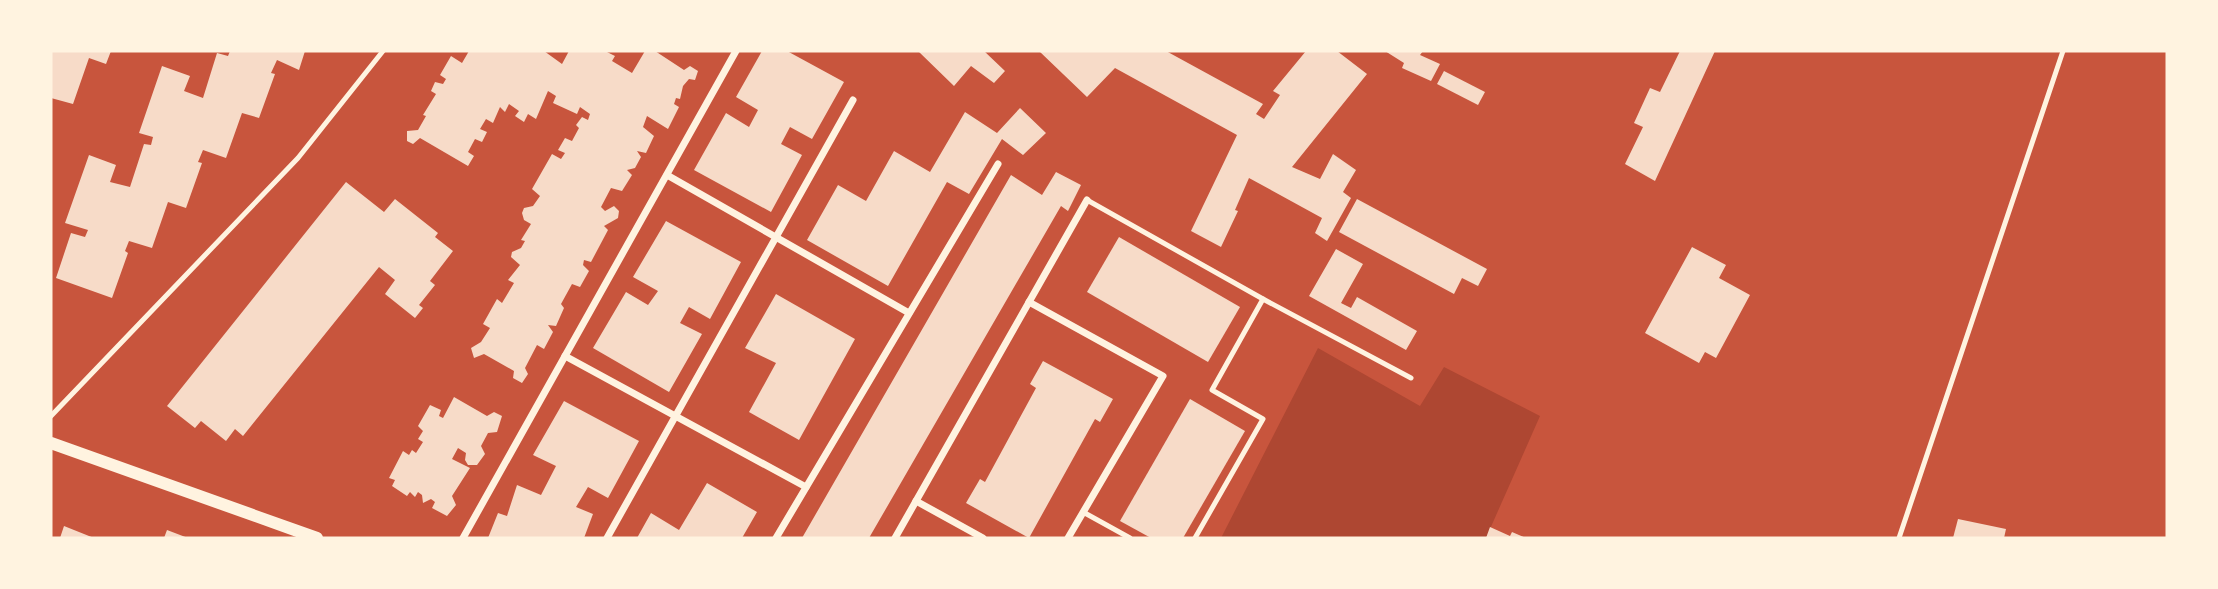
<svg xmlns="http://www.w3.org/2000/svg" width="2218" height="589" viewBox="0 0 2218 589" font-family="Roboto,sans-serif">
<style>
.green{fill:#ae4732}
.building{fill:#f7dbc8}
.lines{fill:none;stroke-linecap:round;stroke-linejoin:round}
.service{stroke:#fff3e0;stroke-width:5}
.minor{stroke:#fff3e0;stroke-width:7}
.tertiary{stroke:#fff3e0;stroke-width:12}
</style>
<rect width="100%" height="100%" fill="#c8553d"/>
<path class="green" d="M1318,348L1420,406L1444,367L1540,416L1486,538H1221Z"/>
<g class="building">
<path d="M51,51H111L106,64L89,58L73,104L51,98Z"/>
<path d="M230,51H305L299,70L277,60L271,73L275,74L259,118L242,113L226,158L203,150L198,162L202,163L186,208L168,202L152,248L129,241L125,251L128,253L112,298L56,278L71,233L85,237L88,230L65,223L89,155L116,165L110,182L130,187L144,144L151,145L153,137L139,133L162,66L190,76L184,91L203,98L217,53L228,56Z"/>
<path d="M469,51H544L562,64L569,51H605L615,56L612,61L632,73L645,51H655L684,70L690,66L698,71L695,80L689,79L683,86L680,99L676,98L674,104L679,107L668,129L647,116L643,127L654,136L646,153L637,151L641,157L635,168L627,170L632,175L622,191L611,188L601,207L605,211L614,206L619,211L618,218L604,226L608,230L591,262L584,260L583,265L589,271L580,287L572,284L561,304L564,308L556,326L548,325L553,332L544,349L537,345L525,368L528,374L522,383L513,378L514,371L484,354L474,358L471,348L481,342L490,328L483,324L497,299L502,303L514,283L508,280L520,265L511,257L512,252L521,248L525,241L521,240L531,224L524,220L522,213L524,208L533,206L540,196L532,189L552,154L561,159L565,153L558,150L565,138L572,141L579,128L576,125L582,117L588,120L590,114L580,107L577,114L553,103L556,96L548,91L536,119L528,114L524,122L515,116L519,111L509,104L505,112L500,107L493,123L486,119L480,129L487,132L482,142L475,139L468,152L474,156L468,166L420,138L413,144L407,141V131L418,130L426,116L423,115L436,94L431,91L435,82L443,84L446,79L440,75L451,56L462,63Z"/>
<path d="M762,51H787L844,82L812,139L790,127L781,144L802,155L771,212L694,170L726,113L749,127L758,110L736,97Z"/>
<path d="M918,51H984L1005,71L994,83L971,66L954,86Z"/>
<path d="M1039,51H1166L1263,104L1256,114L1264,119L1280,95L1273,91L1306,51H1337L1367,74L1292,167L1320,179L1333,154L1356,170L1343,192L1351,198L1327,241L1315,233L1322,218L1249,178L1235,210L1238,211L1221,247L1191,231L1237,135L1115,68L1087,97Z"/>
<path d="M1385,51H1423L1420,55L1440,64L1431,81L1402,68L1404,63Z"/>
<path d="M1680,51H1715L1655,181L1625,164L1643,127L1634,123L1650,88L1660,92Z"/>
<path d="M1444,71L1485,92L1478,105L1437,84Z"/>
<path d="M1020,108L1046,133L1023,155L1002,139L969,194L947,182L888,286L807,240L838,185L866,201L894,151L930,172L965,112L997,133Z"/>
<path d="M1056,172L1081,185L1068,211L1061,206L869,538H802L1011,175L1042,195Z"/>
<path d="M346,182L384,212L395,199L438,233L435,237L453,251L430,281L435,285L419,305L423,308L415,318L385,294L395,280L379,267L243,436L235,429L226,441L201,421L195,428L167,406Z"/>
<path d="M1357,199L1487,269L1478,286L1462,278L1454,294L1339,232Z"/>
<path d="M666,221L741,262L710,319L689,307L680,323L702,334L669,392L593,348L626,292L648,305L658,291L633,277Z"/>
<path d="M1119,237L1240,307L1208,362L1087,292Z"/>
<path d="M1692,247L1726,265L1719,278L1750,295L1716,358L1705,352L1699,363L1645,333Z"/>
<path d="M1336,249L1363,264L1341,303L1351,308L1357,297L1417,331L1406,350L1309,296Z"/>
<path d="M776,294L855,339L799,440L749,412L776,363L745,348Z"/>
<path d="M1043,361L1113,399L1100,422L1095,419L1029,538L966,503L980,479L985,482L1036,388L1030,384Z"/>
<path d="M454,397L487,416L494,412L502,416L497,432L488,433L481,446L485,454L477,465H468L465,460L466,453L458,448L452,459L470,468L452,496L456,505L447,516L432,508L435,502L431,499L423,503L422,495L418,492L415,497L410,492L407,496L392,486L395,480L389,478L403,451L409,455L412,450L416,453L423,442L418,439L423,431L418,426L430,405L441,410L439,416L443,418Z"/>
<path d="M1190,399L1245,431L1183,538H1151L1120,521Z"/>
<path d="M564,401L639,441L608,498L588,487L576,507L593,514L584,538H488L498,513L507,516L517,485L541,495L556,466L533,455Z"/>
<path d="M707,483L757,512L742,538H637L651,513L679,530Z"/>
<path d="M1958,519L2006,529L2004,538H1953Z"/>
<path d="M64,526L94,538H60Z"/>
<path d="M1490,527L1510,536L1512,532L1526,538H1486Z"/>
<path d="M167,530L188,538H164Z"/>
</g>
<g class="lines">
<g class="service">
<path d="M1087,200L1263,299L1411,378"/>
<path d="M51,416L298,158L383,51"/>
<path d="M1083,512L1130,538"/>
<path d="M1195,538L1263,419L1212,390L1263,299"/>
<path d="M1899,538L2063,51"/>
</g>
<g class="minor">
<path d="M667,175L909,313"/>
<path d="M1029,302L1163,376L1068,538"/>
<path d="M565,356L806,487"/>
<path d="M916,501L983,538"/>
<path d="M463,538L736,51"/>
<path d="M607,538L853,100"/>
<path d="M776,538L998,164"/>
<path d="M895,538L1087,200"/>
</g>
<path class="tertiary" d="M51,443L317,538"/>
</g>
<rect width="2218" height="589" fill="none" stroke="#fff3e0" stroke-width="105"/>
</svg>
